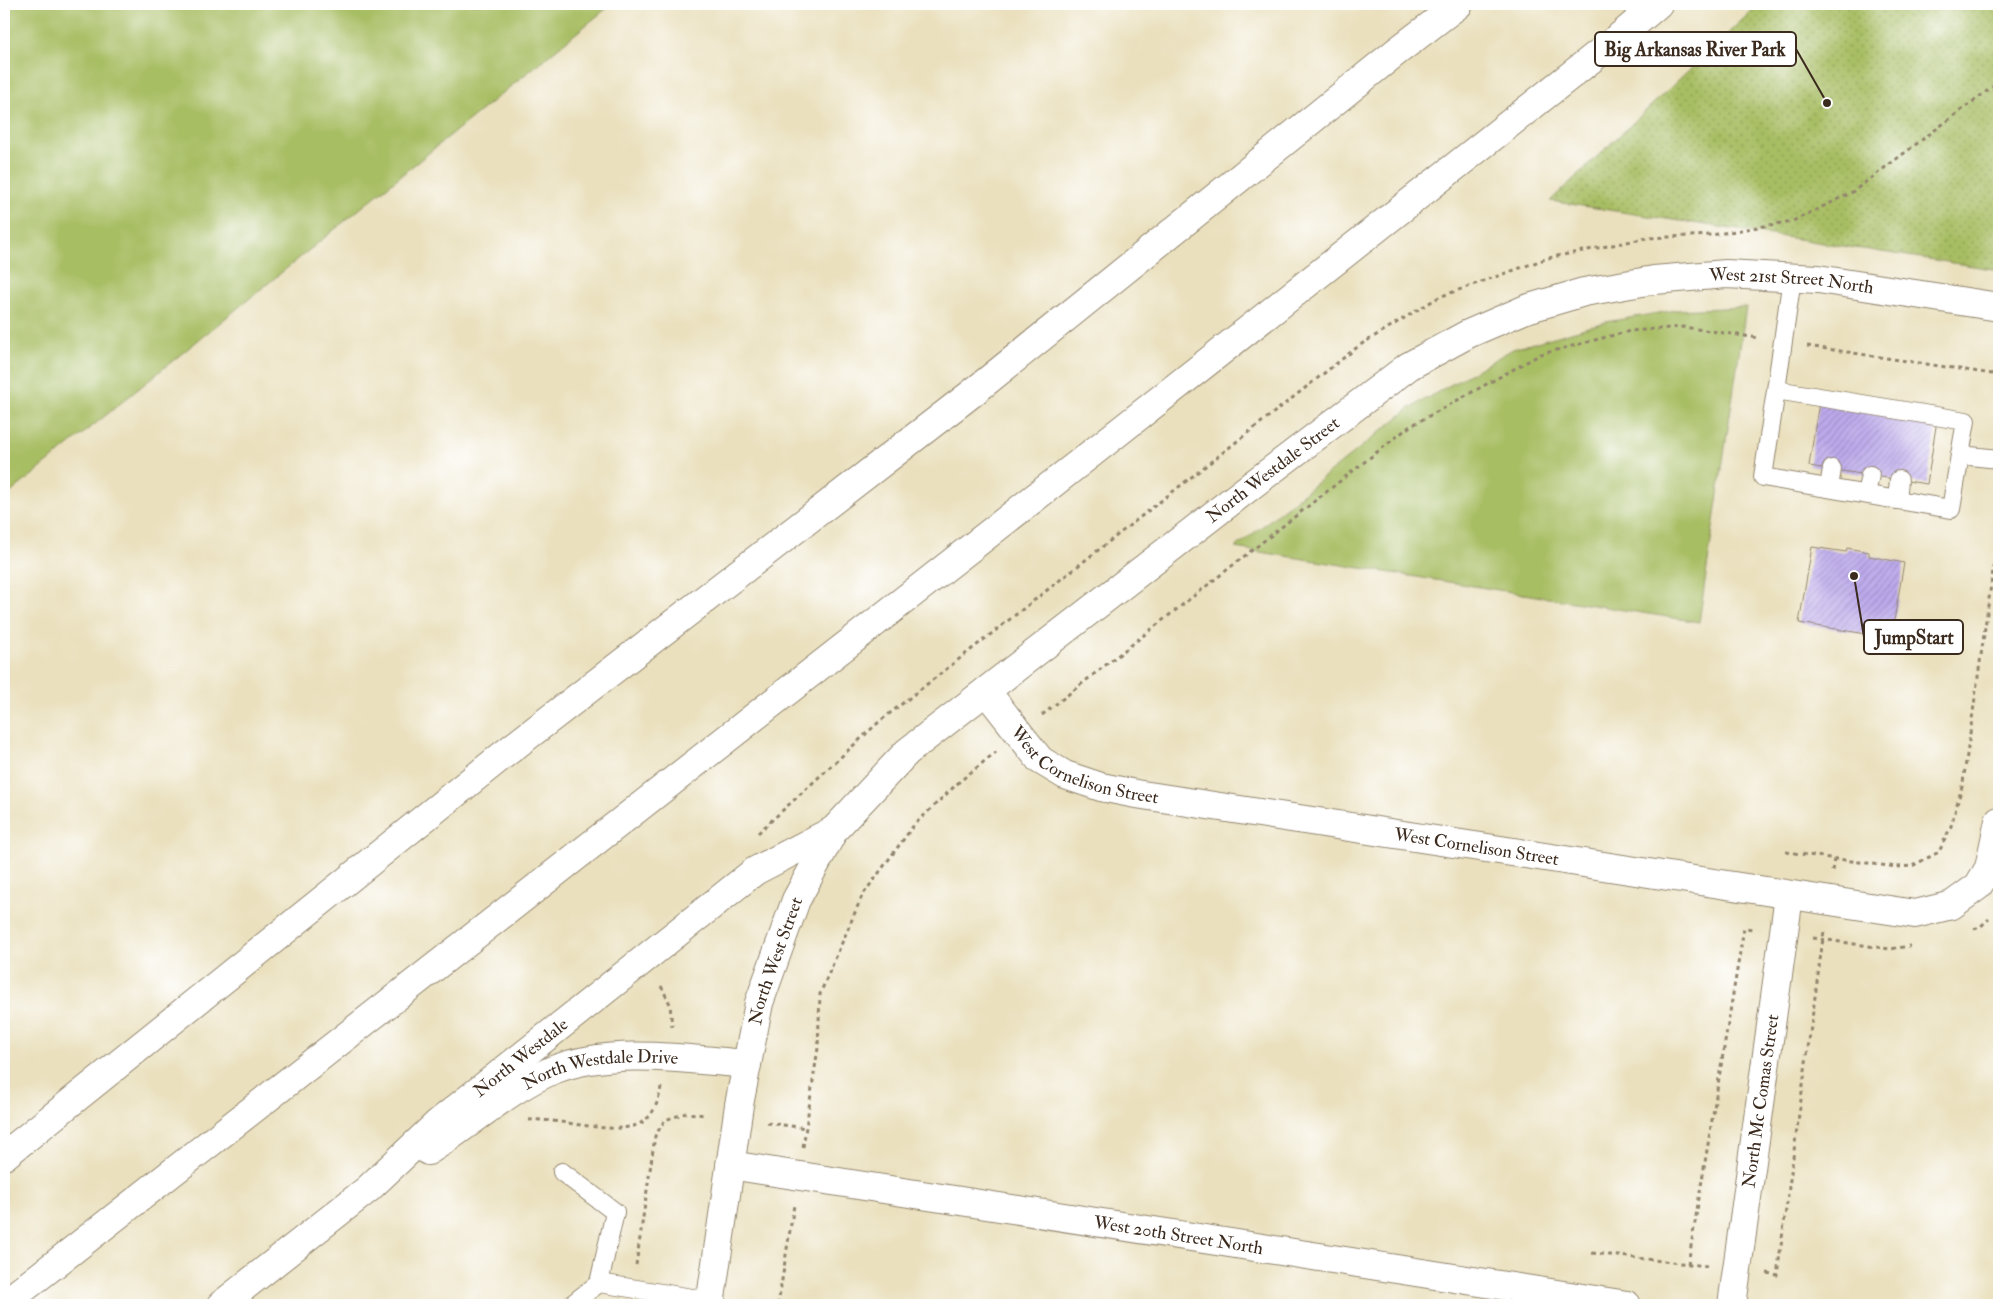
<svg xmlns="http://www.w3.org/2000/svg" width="2003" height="1309" viewBox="0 0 2003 1309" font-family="'IM FELL Double Pica',serif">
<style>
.grass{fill:#a8be63;stroke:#727440}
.park{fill:url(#park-dots);stroke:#727440}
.building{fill:url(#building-hatch)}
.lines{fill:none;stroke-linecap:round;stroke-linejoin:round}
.service-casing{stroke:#92856e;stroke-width:20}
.minor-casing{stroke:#92856e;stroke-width:30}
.secondary-casing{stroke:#92856e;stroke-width:30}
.motorway-casing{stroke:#92856e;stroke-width:30}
.path{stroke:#92856e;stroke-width:3;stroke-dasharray:4 4;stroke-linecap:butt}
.service{stroke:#fff;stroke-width:18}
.minor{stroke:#fff;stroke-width:28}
.secondary{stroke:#fff;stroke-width:28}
.motorway{stroke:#fff;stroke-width:28}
.labels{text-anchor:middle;stroke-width:4;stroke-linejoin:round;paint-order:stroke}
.street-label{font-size:18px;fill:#3b2a1e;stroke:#fff}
.leader{fill:none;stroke:#3b2a1e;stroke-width:2}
.callout-dot{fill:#3b2a1e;stroke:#fff;stroke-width:2}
.callout{fill:#fff;stroke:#3b2a1e;stroke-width:2}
.callout-label{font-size:19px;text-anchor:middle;font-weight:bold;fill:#3b2a1e}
</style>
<defs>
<pattern id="park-dots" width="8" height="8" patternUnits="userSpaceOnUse" patternTransform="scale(1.25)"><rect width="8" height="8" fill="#a8be63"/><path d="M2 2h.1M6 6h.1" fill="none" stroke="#8a9b51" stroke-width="1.8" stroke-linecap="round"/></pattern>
<pattern id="building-hatch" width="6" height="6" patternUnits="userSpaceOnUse" patternTransform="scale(1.25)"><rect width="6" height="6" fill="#bdaaed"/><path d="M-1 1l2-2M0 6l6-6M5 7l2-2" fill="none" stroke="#9b8bbf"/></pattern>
</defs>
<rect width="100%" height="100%" fill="#fff"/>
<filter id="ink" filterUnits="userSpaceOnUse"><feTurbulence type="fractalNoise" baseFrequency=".02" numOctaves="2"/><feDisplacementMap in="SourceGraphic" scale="10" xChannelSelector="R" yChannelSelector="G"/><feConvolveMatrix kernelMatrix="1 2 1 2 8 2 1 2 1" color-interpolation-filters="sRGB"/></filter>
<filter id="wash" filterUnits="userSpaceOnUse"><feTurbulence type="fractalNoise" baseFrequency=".0096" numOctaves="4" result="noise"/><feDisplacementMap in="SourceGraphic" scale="20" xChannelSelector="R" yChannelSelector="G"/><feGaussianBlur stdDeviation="1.12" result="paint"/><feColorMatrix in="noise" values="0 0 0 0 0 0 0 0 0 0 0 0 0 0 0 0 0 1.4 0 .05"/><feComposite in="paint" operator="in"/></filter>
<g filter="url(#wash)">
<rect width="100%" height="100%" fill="#eae0bd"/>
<g class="grass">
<path d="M4,4H612L4,498Z"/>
<path d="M1746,307L1699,622L1235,548L1410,408L1513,349L1606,322L1676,310Z"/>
</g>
<path class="park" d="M1759,4H1999V270L1550,201Z"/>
<g id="blocks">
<g class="building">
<path d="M1819,402L1937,420L1927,484L1809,466Z"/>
<path d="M1812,547L1846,552L1847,548L1869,552V556L1904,563L1891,638L1799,623Z"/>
</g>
</g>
</g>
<g filter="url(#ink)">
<use href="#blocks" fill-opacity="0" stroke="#92856e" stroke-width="1"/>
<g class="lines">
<g class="service-casing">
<g id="service">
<path d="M1792,278L1776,390L1966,421L1960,455L1999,459"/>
<path d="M1776,390L1763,477L1951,509L1960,455"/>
<path d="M1829,487L1832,469"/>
<path d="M1866,494L1870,475"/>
<path d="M1897,500L1899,480"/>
<path d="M562,1172L615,1212L599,1283"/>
<path d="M571,1305L599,1283L711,1301"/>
</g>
</g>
<g class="minor-casing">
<g id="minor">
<path id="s1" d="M986,691L1040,760L1065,775L1101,787L1136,794L1915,914L1952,905L1978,886L1989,868L1999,821"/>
<path id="s2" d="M428,1151C470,1125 508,1089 553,1070C610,1047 687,1059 747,1064"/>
<path id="s3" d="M730,1165L1627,1305"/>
<path id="s4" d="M221,1305L368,1189L438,1123L755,871L834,830"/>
<path id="s5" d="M1732,1305L1789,896"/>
</g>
</g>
<g class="secondary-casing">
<g id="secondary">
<path id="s6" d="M710,1305L739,1105L759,1003L796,900L834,830L907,752L1252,485L1409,366L1468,334L1526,309L1584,292L1654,280L1726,274L1818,279L1999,307"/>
</g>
</g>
<g class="motorway-casing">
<g id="motorway">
<path d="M4,1156L503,755L971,394L1396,52L1459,4"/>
<path d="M4,1304L1106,442L1618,38L1658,4"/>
</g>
</g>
<g class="path">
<path d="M1807,346L1999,375"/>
<path d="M1042,715L1409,427L1541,354L1630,331L1683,327L1759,338"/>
<path d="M758,833L880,721L1360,345L1439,297L1548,258L1647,238L1712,235L1793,221L1851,193L1999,82"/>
<path d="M1786,852L1896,867L1912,866L1939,852L1951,826L1963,783L1999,528"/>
<path d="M1832,871L1834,859"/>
<path d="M1974,929L1980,927L1989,919"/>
<path d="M1813,938L1890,949L1910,946"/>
<path d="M661,986L670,1004L672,1027"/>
<path d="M529,1120C559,1117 620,1139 644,1121C654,1114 659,1100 661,1087"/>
<path d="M767,1123L806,1128"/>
<path d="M803,1147L818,1048L820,994L862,896L914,825L959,782L996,752"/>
<path d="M1592,1253L1707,1266"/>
<path d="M1688,1264L1744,928L1754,929"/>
<path d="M636,1265L655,1136L665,1120L686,1113L706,1115"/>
<path d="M1767,1273L1777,1275L1824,931"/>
<path d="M778,1305L794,1205"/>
</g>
<use href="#service" class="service"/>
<use href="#minor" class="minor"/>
<use href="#secondary" class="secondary"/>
<use href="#motorway" class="motorway"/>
</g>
</g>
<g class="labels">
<g class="street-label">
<text dy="6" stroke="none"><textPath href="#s6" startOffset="1635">West 21st Street North</textPath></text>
<text dy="6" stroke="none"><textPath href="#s6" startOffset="1064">North Westdale Street</textPath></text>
<text dy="6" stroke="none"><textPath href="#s1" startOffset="130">West Cornelison Street</textPath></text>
<text dy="6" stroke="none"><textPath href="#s1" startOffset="535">West Cornelison Street</textPath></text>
<text dy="6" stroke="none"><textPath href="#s6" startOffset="351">North West Street</textPath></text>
<text dy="6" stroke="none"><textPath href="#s4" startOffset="389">North Westdale</textPath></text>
<text dy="6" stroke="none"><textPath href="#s2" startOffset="196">North Westdale Drive</textPath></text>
<text dy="6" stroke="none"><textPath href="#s5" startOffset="206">North Mc Comas Street</textPath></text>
<text dy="6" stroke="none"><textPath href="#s3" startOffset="454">West 20th Street North</textPath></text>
</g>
</g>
<path class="leader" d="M1827 103L1796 49M1854 576L1864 637"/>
<g class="callout-dot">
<circle cx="1827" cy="103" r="5"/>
<circle cx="1854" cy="576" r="5"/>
</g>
<g class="callout">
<rect x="1595" y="32" width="201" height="34" rx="5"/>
<rect x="1864" y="620" width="99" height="34" rx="5"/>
</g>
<g class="callout-label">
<text x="1695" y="56">Big Arkansas River Park</text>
<text x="1914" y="644">JumpStart</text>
</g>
<rect width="2003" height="1309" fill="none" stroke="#fff" stroke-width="20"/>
</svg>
